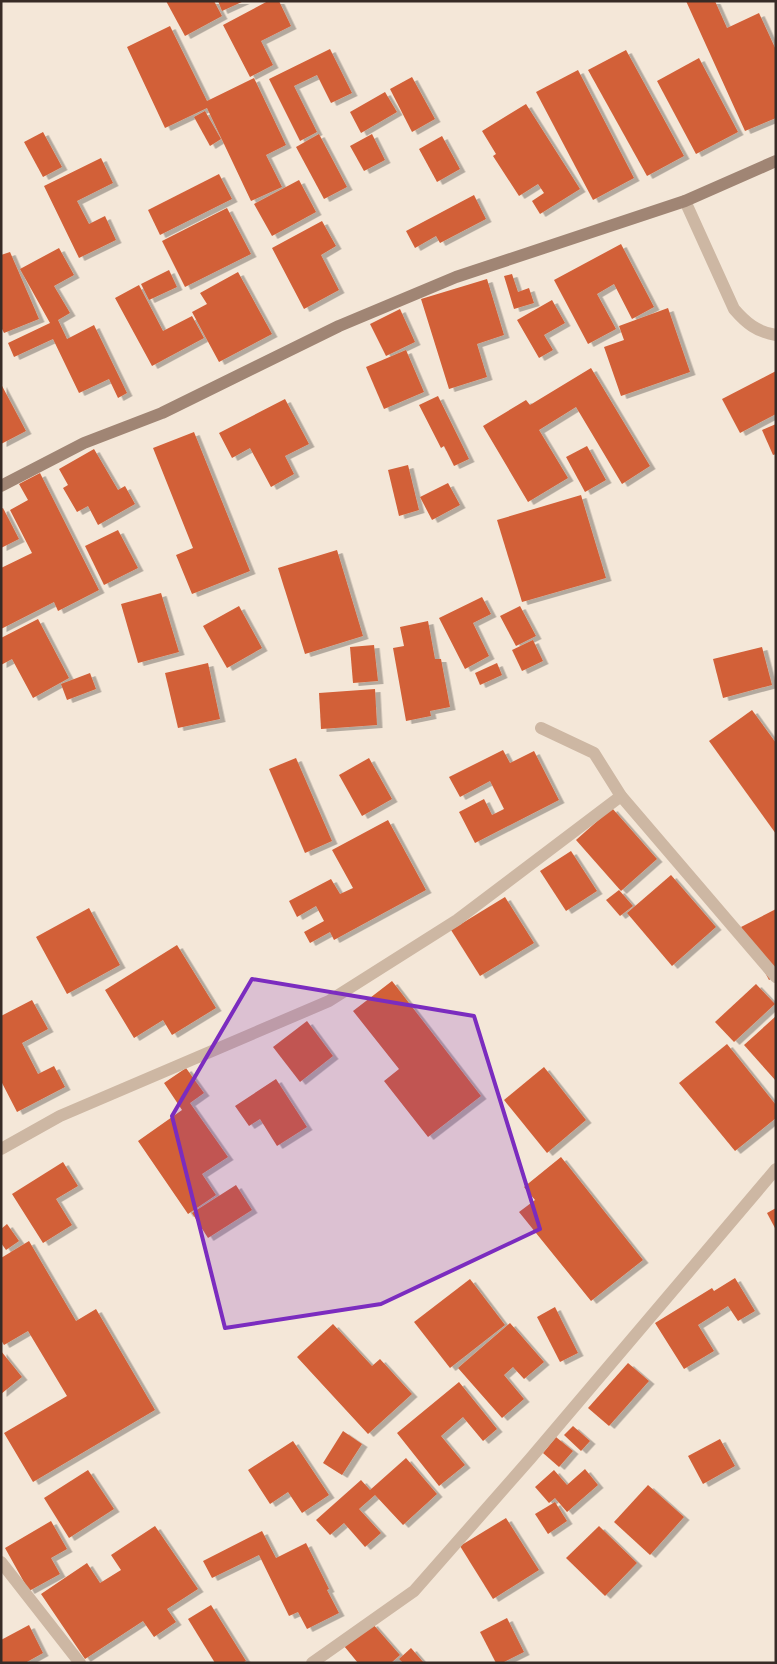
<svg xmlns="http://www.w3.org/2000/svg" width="777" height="1664" viewBox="0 0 777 1664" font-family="'DM Sans',sans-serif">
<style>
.building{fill:#d26038;filter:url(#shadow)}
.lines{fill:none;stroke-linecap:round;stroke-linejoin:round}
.street{stroke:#cdb7a3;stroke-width:12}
.secondary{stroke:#a08574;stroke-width:12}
.marked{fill:#7b2cbf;fill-opacity:0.2;stroke:#7b2cbf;stroke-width:4;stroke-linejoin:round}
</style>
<defs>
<filter id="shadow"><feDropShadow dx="5.5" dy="3" stdDeviation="0" flood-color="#0004"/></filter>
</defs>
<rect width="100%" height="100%" fill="#f4e7d8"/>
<g class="building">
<path d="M166,1H214L222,16L185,36Z"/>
<path d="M218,1H244L222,11Z"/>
<path d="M268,1H279L291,26L261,41L273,65L250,77L223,25Z"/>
<path d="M686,1H715L727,28L759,13L776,50V118L745,131Z"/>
<path d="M170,26L207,101L254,78L286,145L266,155L282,187L251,201L207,108L165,128L127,47Z"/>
<path d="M330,49L352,93L331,103L317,75L294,86L317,132L300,141L269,79Z"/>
<path d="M626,50L684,156L647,176L588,70Z"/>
<path d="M699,58L738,132L696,154L657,81Z"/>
<path d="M578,70L634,178L593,200L536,92Z"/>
<path d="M412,77L435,119L412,132L390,89Z"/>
<path d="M385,92L397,112L361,133L350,112Z"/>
<path d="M526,104L580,189L540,214L532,201L544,193L538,184L519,196L493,156L496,154L482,131Z"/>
<path d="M205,111L221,139L210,146L194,117Z"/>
<path d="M43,132L62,167L43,177L24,142Z"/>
<path d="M319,134L347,187L324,199L296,147Z"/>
<path d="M372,134L385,160L364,171L350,146Z"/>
<path d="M442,136L460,169L437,182L419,149Z"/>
<path d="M101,158L113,183L77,201L89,224L105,216L116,240L79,258L44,186Z"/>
<path d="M219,174L232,199L160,235L148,210Z"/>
<path d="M299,180L316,212L272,236L254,204Z"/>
<path d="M474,195L486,219L440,243L436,236L415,248L406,231Z"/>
<path d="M227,208L251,254L185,287L162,241Z"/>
<path d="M322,221L336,246L321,255L339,290L304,309L272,248Z"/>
<path d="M621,244L654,307L632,319L614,284L597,294L616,329L588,344L554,280Z"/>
<path d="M59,248L74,275L54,286L70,313L58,320L67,339L94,325L127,393L118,398L109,379L79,393L53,339L14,357L8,343L50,323L20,269Z"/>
<path d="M10,252L39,319L4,333L1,327V255Z"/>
<path d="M169,270L177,287L149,300L141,284Z"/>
<path d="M238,272L272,334L219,362L192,312L207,304L200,293Z"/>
<path d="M512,274L518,292L529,288L534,303L514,309L504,276Z"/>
<path d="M487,279L504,335L477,344L487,377L449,389L421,299Z"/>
<path d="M139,285L163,331L192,316L204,338L152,366L115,298Z"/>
<path d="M552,300L565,323L544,335L553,350L539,358L517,320Z"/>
<path d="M668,308L690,372L621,396L604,347L624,340L619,326Z"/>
<path d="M400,309L415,342L386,356L370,324Z"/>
<path d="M406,350L424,392L384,409L366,367Z"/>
<path d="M591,368L650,466L622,484L576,407L539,430L568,478L528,502L483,426L526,400L530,405Z"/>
<path d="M776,371V414L740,433L722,399Z"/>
<path d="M1,384L26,431L1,444Z"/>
<path d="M438,396L469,459L454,466L444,446L441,448L419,405Z"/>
<path d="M285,399L309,444L285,456L294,474L271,487L250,448L232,458L219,433Z"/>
<path d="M776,424V454L773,455L762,430Z"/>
<path d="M194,432L250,571L192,594L176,555L193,548L153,448Z"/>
<path d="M587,446L606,480L585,492L566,457Z"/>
<path d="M94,449L118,490L125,486L135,504L98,525L88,506L77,512L63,488L68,485L59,469Z"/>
<path d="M408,465L419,510L399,516L388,470Z"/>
<path d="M40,473L99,590L58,611L54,602L1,629V568L32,553L10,510L28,500L19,484Z"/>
<path d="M448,483L460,505L432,520L420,497Z"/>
<path d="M581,495L606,578L522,602L497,520Z"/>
<path d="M3,508L19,539L1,548V509Z"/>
<path d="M118,530L138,568L104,585L85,546Z"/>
<path d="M337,550L363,636L305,654L278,568Z"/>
<path d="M161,593L179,652L138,663L121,604Z"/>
<path d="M482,597L491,614L473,623L489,656L465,669L439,618Z"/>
<path d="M239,606L262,648L227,668L203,626Z"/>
<path d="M520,606L536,636L516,646L500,616Z"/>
<path d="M38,619L69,678L33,698L12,659L1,665V638Z"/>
<path d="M428,621L435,659H441L450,707L430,711L431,716L406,721L393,648L404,646L400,627Z"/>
<path d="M533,640L543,661L522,671L512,650Z"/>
<path d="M374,645L378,681L353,683L350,647Z"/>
<path d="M762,647L772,685L723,698L713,659Z"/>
<path d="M208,663L220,719L178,728L165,673Z"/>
<path d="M497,663L502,675L480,685L475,673Z"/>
<path d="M90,673L96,689L67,700L61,684Z"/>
<path d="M375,689L377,725L321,729L319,693Z"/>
<path d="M752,710L776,743V834L709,741Z"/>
<path d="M503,750L510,763L534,751L559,800L475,843L459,812L484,799L492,815L504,809L490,781L460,797L449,777Z"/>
<path d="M296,758L332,841L305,853L269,769Z"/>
<path d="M369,758L392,799L362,816L339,775Z"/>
<path d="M612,808L657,859L621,891L576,840Z"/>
<path d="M388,820L426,890L334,940L330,932L310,943L304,932L324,921L316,906L297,917L289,901L331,879L340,894L353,888L332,850Z"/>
<path d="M571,851L597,891L566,911L540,871Z"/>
<path d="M671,875L716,927L672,966L627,913Z"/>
<path d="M619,890L633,906L620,916L606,900Z"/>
<path d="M505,897L534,943L480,976L451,930Z"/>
<path d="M89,908L120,965L67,994L36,937Z"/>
<path d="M776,909V976L769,980L741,927Z"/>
<path d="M177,945L216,1008L172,1035L163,1020L134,1038L105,990Z"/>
<path d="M392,981L481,1096L428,1137L384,1081L399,1069L353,1011Z"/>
<path d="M756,984L775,1004L734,1042L715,1022Z"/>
<path d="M32,1000L48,1029L22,1043L38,1074L54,1066L65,1087L17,1112L1,1081V1016Z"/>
<path d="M776,1016V1081L744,1045Z"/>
<path d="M307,1021L333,1056L300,1082L273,1047Z"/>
<path d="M727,1044L776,1105V1118L735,1151L679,1083Z"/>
<path d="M544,1067L586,1120L547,1153L504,1100Z"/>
<path d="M186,1068L204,1093L190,1103L228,1157L202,1174L216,1195L188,1214L138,1141L182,1110L164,1083Z"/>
<path d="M276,1079L307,1127L277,1146L260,1119L249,1126L235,1106Z"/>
<path d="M561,1157L643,1260L591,1301L519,1212L535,1200L524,1187Z"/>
<path d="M63,1162L78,1186L56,1199L72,1225L43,1243L12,1194Z"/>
<path d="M236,1185L252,1210L208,1238L192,1213Z"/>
<path d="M776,1208V1230L767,1213Z"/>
<path d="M7,1224L19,1241L6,1250L1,1243V1229Z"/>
<path d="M29,1241L76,1321L96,1309L155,1410L33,1482L4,1433L67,1396L28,1331L4,1345L1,1340V1258Z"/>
<path d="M735,1278L755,1311L738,1321L728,1306L698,1325L714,1351L684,1369L655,1323L712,1288L714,1291Z"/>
<path d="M470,1279L505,1325L450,1368L414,1322Z"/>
<path d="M555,1307L578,1353L560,1362L537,1317Z"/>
<path d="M510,1323L544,1362L524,1379L513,1367L504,1375L524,1399L502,1418L458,1368Z"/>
<path d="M333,1324L372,1366L380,1359L412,1394L368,1434L297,1357Z"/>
<path d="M1,1351L22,1377L1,1394Z"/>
<path d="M628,1363L649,1381L609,1426L588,1408Z"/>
<path d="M459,1382L497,1429L483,1441L463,1417L441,1436L465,1465L439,1486L397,1433Z"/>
<path d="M573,1426L590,1441L581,1451L564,1435Z"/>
<path d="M343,1431L362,1444L342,1475L323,1463Z"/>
<path d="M556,1437L573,1451L559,1467L543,1453Z"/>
<path d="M720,1439L735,1466L703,1484L688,1456Z"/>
<path d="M293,1441L329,1495L302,1513L288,1492L270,1504L248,1470Z"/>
<path d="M406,1458L437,1494L403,1525L375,1495L359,1509L381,1533L365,1547L344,1523L330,1535L316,1520L361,1480L370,1490Z"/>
<path d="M585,1469L598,1485L567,1512L555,1498L549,1503L535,1487L554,1470L567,1485Z"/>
<path d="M88,1470L114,1509L69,1538L44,1498Z"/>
<path d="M648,1485L684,1517L650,1555L614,1522Z"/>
<path d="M555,1502L567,1521L548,1534L535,1514Z"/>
<path d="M506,1518L539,1570L493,1599L460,1546Z"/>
<path d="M51,1521L67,1549L51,1558L60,1574L29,1591L5,1548Z"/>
<path d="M155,1526L198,1589L167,1609L176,1622L154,1637L143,1621L85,1659L41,1594L87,1563L100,1583L121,1570L111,1555Z"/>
<path d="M599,1526L637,1563L605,1596L566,1558Z"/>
<path d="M262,1531L276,1558L306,1543L329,1589L327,1590L339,1613L307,1629L298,1612L289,1616L259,1555L212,1578L203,1561Z"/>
<path d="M211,1605L246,1661L242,1663H215L188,1619Z"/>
<path d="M507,1618L524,1652L502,1663H496L480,1632Z"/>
<path d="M372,1623L400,1655L391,1663H358L344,1646Z"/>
<path d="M29,1625L43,1653L25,1663H1V1640Z"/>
<path d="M411,1648L424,1663H403L399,1659Z"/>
</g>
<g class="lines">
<g class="street">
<path d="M685,201L734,309C746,323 757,332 776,335"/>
<path d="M541,728L594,753L621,796L776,977"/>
<path d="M1,1149L60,1116L329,1001L457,920L621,796"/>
<path d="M1,1562L80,1663"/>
<path d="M312,1663L414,1591L530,1459L776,1169"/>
</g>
<path class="secondary" d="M1,486L84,443L162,413L339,326L456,277L685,201L776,161"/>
</g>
<path class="marked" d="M252,979L474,1016L540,1229L381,1304L225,1328L172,1116Z"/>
<rect width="777" height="1664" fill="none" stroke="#372b26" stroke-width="5"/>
</svg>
